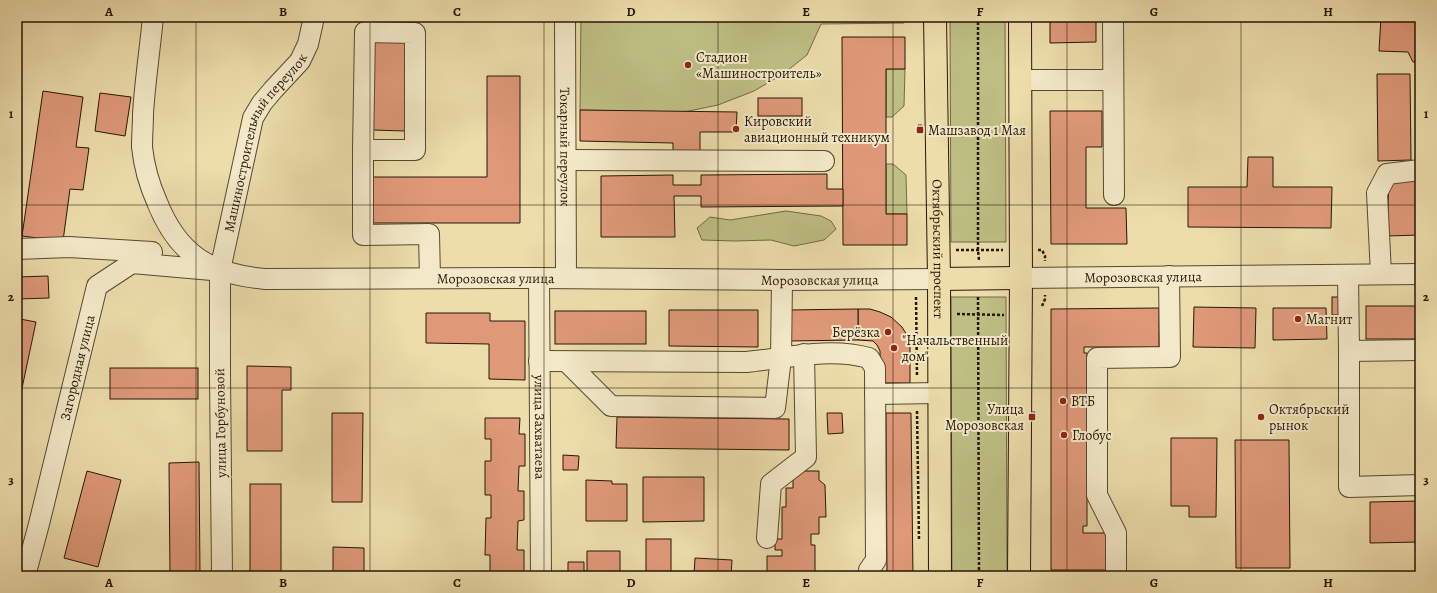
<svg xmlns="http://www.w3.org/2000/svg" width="1437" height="593" viewBox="0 0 1437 593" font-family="Alegreya,serif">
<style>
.green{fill:#bebf84;stroke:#726a45}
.building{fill:#df9979;stroke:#261606}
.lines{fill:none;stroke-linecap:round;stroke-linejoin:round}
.minor-casing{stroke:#58482f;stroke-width:22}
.major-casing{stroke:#261606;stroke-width:24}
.path{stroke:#261606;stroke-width:2.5;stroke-dasharray:3 2;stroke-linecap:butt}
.minor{stroke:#f3e9c8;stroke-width:20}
.major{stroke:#ecddab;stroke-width:22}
.grid{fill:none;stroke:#261606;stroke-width:1;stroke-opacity:0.55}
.poi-dot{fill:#8f2418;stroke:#f3e9c8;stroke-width:1.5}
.labels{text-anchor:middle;stroke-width:4;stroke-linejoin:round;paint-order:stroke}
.poi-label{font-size:14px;fill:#261606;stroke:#f3e9c8;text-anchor:start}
.street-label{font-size:14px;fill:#261606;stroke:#f3e9c8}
.neatline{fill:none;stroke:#261606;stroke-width:1.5}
.grid-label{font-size:13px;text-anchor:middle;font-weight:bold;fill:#261606}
</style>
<rect width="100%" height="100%" fill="#ecddab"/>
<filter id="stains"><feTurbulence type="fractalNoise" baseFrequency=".005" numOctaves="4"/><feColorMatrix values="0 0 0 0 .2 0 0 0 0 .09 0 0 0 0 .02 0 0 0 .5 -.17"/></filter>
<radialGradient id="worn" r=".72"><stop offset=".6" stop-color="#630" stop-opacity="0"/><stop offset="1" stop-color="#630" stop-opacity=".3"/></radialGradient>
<g class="green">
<path d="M581,17H904V23L821,24L807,55L783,74L754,91L718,105L684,112L580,110Z"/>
<path d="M950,17H1005L1006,242H951Z"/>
<path d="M886,69H905L904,106L892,117H886Z"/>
<path d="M886,164H893L906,175L907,214H886Z"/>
<path d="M786,211L821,216L831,221L836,229L824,240L794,246L771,240L735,241L702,240L697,228L710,217L730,220Z"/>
<path d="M951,297H1006L1007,576H952Z"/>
</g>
<g class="building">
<path d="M395,17H436V21Z"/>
<path d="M1050,17H1096V42L1050,43Z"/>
<path d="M1381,17H1420V62H1413L1408,52L1379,51Z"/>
<path d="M842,37H905V69H886V214H907V245H843Z"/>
<path d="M374,38H405V131L373,130Z"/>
<path d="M1377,74H1410L1411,160L1378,161Z"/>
<path d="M487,76H520V223H373V177H487Z"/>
<path d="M43,91L83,97L76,147L89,148L83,190L70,189L63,241L22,236Z"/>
<path d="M100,93L131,97L125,136L95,131Z"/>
<rect x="758" y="98" width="44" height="18"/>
<path d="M580,110L737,112L736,132H700V153H673V143L580,141Z"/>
<path d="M1050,111H1102V147H1086V208H1126L1127,244H1051Z"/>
<path d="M918,125H922L921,132H917Z"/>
<path d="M1248,157H1273V187H1332L1331,228L1188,227V187H1247Z"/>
<path d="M827,174V189H843V206L701,207V196H674L675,237H601V176L673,175V185H701V175Z"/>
<path d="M1389,177H1420V235L1387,236Z"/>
<path d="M48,276L49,298L17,299V277Z"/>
<rect x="1332" y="297" width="10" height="18"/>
<rect x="1366" y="306" width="54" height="33"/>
<path d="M1194,307L1256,308L1255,348L1193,347Z"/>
<path d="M1159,308V347H1084V353H1087V526H1083V533H1109V570H1051V309Z"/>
<path d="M1273,308H1326L1327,339L1273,340Z"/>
<path d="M858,309H870L880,312L891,317L902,327L910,340V383H880V351L877,345L873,341L858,340Z"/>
<path d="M858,309V340L788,341V310Z"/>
<path d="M669,310H758V347L669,346Z"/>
<rect x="555" y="311" width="91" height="33"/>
<path d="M426,313H490V321H525V380L489,379V344L426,343Z"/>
<path d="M20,319L36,322L17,412V331Z"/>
<path d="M247,366L291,367V390H282V451H247Z"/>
<rect x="110" y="368" width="88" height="31"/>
<path d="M1030,412H1035L1034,419H1030Z"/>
<path d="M332,413H363L362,502H332Z"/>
<path d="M827,413H842L843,433L828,434Z"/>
<path d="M886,413H911L913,576H887Z"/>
<path d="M617,417L789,419V450L616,448Z"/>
<path d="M485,418H520L519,434H525V466H519L518,491H524V520L518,521L517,550H524V576H490V555H485L486,518H491V495H485V461H491V439H485Z"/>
<path d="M1171,438H1217L1216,517H1189V506H1171Z"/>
<path d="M1235,440H1289L1290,568H1236Z"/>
<path d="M563,455L579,456L578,470H563Z"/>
<path d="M199,462L200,574L170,575L169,463Z"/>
<path d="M87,471L121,480L98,567L64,558Z"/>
<path d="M793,471H819V480L825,485L826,517H819V534H811V545H815V576H767V556H782V550H775V539H782V507H786V488H793Z"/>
<path d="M643,477H704V521L643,522Z"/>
<path d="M586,480L612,481V484H627V521H586Z"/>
<rect x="250" y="484" width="31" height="91"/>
<path d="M1420,501V542L1370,543V502Z"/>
<rect x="646" y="539" width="25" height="37"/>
<path d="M333,547L364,548V576H333Z"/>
<path d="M587,551H620V576H568V562H584V571H587Z"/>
<path d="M695,558L732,560L731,576L694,574Z"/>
</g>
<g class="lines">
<g class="minor-casing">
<g id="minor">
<path id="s1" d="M153,17C150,49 145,81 143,114C143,124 142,136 142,147C144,166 149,184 157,202C178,255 210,274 265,279L539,278L782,280L939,279"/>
<path id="s2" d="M565,17L566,278"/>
<path d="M1113,17L1114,195"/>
<path d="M1020,80H1113"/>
<path d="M363,150L365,32L415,33V150H363V235L429,234L430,278"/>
<path d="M566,160L824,161"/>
<path d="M17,249L69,247L152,252"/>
<path d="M1381,274L1377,193L1387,174L1420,170"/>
<path d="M1348,275L1349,351L1420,350"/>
<path id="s3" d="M539,278L541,576"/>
<path id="s4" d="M1021,278L1420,274"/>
<path d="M1349,351V487L1420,485"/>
<path d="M539,361L747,362C787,358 829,347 869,358L875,368L876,560L869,570V576"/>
<path d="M567,362L611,406L775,408L781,358L782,280"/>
<path d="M875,394L939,393"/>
<path d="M767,538L771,484L806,457L804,354"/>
<path id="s5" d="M25,576L39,524L97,286L132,263L212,270"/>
<path id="s6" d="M222,576L220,375V270L253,118L262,103L273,90L300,61L308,44L314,17"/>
<path d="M1116,576V533L1097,495V358L1170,357L1169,276"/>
</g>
</g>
<g class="major-casing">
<g id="major">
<path id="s7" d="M935,17L939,279L940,576"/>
<path d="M939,279L1021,278"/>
<path d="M1019,576L1021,278L1020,17"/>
</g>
</g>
<g class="path">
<path d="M978,17V250L979,260"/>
<path d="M956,250H1003"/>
<path d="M1038,250H1042L1045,256V261"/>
<path d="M916,297L917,376"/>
<path d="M978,297L979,576"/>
<path d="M1042,306L1045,299V295"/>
<path d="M957,314L1004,315"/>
<path d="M917,411L919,540"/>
</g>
<use href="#minor" class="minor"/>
<use href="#major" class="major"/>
</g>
<path class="grid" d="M196,17V576M370,17V576M544,17V576M718,17V576M893,17V576M1067,17V576M1241,17V576M17,205H1420M17,388H1420"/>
<g class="poi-dot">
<circle cx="688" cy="65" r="4"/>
<circle cx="736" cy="129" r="4"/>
<rect x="916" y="126" width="8" height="8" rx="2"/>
<circle cx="1298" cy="319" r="4"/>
<circle cx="888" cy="332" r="4"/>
<circle cx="894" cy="348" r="4"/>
<circle cx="1063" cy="401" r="4"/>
<rect x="1028" y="413" width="8" height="8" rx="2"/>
<circle cx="1261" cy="417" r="4"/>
<circle cx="1064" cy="435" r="4"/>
</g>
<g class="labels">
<g class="poi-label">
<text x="696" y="62">Стадион<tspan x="696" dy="16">«Машиностроитель»</tspan></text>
<text x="744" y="126">Кировский<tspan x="744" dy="16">авиационный техникум</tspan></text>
<text x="928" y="135">Машзавод 1 Мая</text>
<text x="1306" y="324">Магнит</text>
<text x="880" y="337" text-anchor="end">Берёзка</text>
<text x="902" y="345">"Начальственный<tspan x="902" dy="16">дом"</tspan></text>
<text x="1071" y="406">ВТБ</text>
<text x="1024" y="414" text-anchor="end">Улица<tspan x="1024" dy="16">Морозовская</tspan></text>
<text x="1269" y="414">Октябрьский<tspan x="1269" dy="16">рынок</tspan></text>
<text x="1072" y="440">Глобус</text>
</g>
<g class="street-label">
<text dy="5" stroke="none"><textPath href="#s6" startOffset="444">Машиностроительный переулок</textPath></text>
<text dy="5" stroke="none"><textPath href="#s2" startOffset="130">Токарный переулок</textPath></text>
<text dy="5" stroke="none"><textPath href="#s7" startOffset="232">Октябрьский проспект</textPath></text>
<text dy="5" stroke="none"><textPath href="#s4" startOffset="122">Морозовская улица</textPath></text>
<text dy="5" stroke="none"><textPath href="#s1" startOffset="560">Морозовская улица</textPath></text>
<text dy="5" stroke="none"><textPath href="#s1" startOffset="884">Морозовская улица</textPath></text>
<text dy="5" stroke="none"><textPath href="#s5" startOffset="215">Загородная улица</textPath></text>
<text transform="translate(220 423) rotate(-91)" y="5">улица Горбуновой</text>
<text dy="5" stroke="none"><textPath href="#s3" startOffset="149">улица Захватаева</textPath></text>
</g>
</g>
<rect width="1437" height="593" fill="none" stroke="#ecddab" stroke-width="44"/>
<rect x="22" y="22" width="1393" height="549" class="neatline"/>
<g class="grid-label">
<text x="109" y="16">A</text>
<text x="283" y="16">B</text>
<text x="457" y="16">C</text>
<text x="631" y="16">D</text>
<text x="806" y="16">E</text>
<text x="980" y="16">F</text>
<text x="1154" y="16">G</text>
<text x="1328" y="16">H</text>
<text x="11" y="118">1</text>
<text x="1426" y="118">1</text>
<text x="11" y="301">2</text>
<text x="1426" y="301">2</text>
<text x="11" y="484">3</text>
<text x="1426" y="484">3</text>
<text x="109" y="587">A</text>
<text x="283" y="587">B</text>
<text x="457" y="587">C</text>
<text x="631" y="587">D</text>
<text x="806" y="587">E</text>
<text x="980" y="587">F</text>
<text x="1154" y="587">G</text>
<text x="1328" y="587">H</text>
</g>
<rect width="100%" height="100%" filter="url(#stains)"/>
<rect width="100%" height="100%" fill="url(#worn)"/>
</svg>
